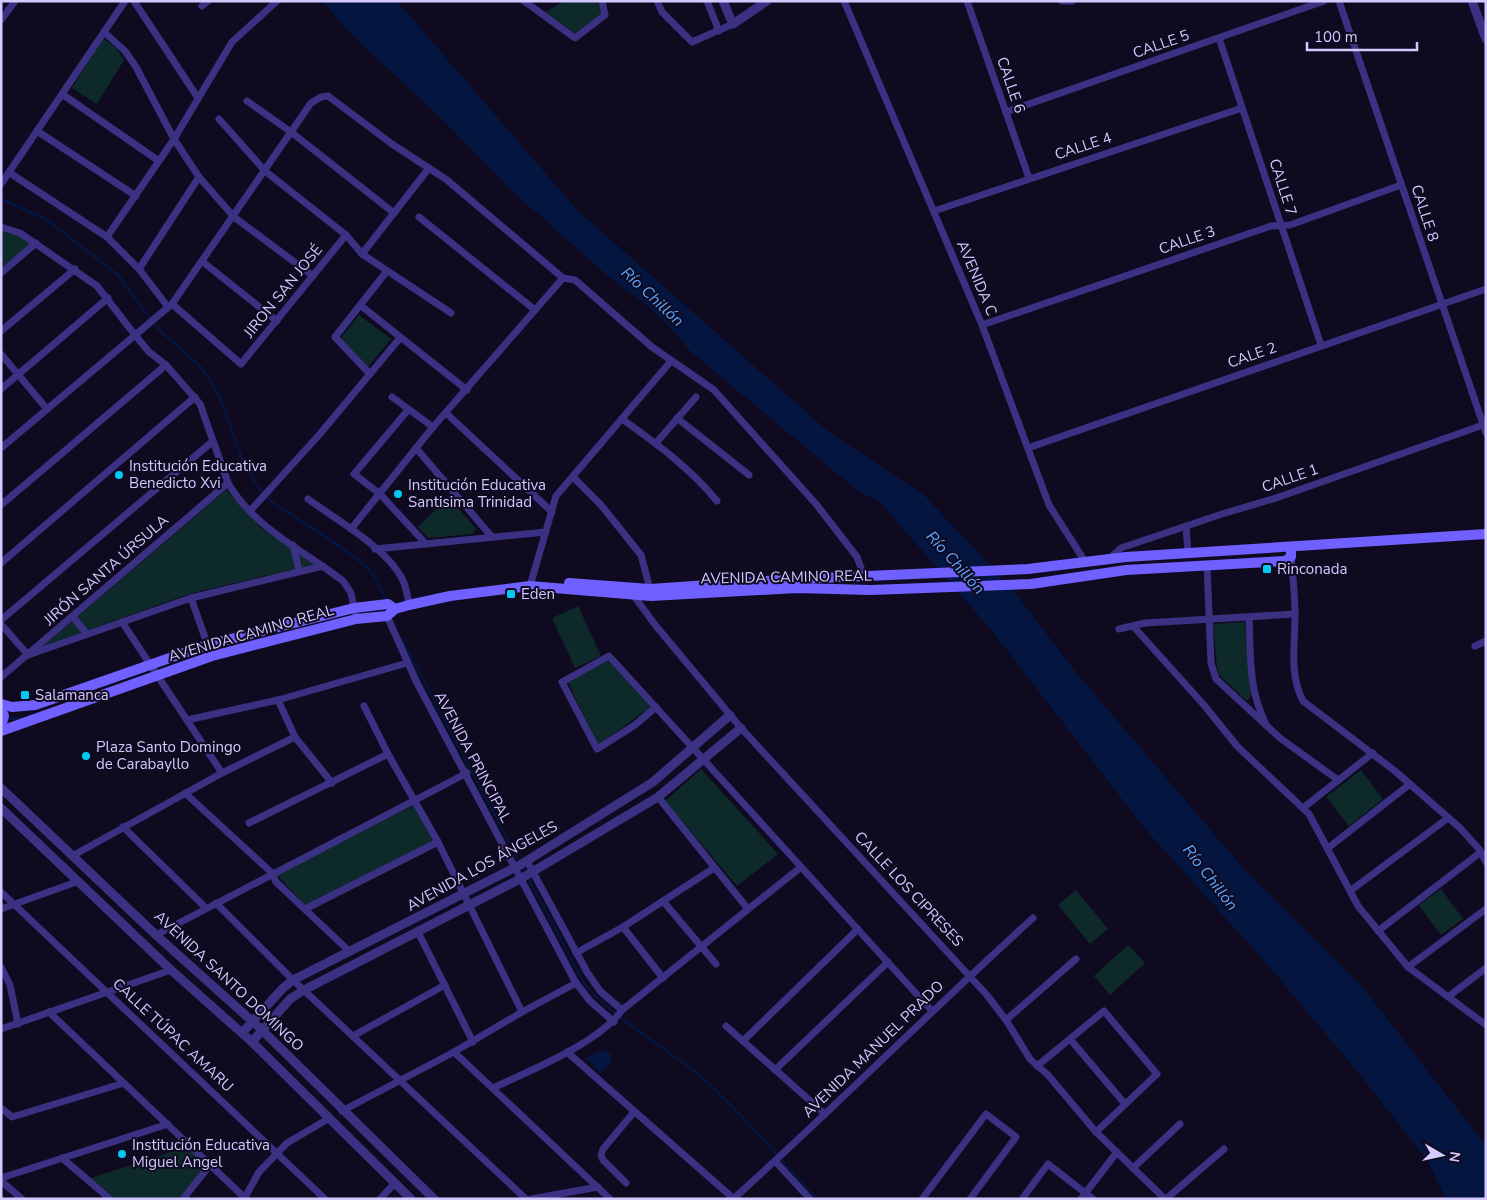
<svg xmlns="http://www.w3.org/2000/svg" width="1487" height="1200" viewBox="0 0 1487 1200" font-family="'Nunito Sans',sans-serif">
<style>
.green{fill:#0d292a}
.water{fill:#04153f}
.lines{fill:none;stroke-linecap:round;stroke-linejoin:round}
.stream{stroke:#04153f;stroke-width:2.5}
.minor{stroke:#3a3183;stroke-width:7}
.tertiary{stroke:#3a3183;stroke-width:9}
.secondary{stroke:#7060ff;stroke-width:10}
.poi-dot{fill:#00caf4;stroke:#100a20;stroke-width:2}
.labels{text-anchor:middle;stroke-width:4;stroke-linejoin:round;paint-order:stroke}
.street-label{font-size:15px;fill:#d3c9ff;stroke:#100a20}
.poi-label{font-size:15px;fill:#d3c9ff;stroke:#100a20;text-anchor:start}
.water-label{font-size:16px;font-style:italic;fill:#57a5ff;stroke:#100a20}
</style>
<rect width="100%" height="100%" fill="#100a20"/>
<g class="green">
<path d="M565,1H597L602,13L575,33L545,12Z"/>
<path d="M103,38L116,48L124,60L97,104L72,88Z"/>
<path d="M1,231L16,235L31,244L1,269Z"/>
<path d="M359,315L391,339L368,367L341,338Z"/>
<path d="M226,490L262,529L317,564L192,593L43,646Z"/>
<path d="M449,497L476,529L473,534L428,538L418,527Z"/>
<path d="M578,606L601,656L575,668L552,618Z"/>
<path d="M1245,622L1251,696L1247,701L1219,675L1217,667L1213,624Z"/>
<path d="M608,660L651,707L598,745L568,682Z"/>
<path d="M701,769L778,854L737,886L665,801Z"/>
<path d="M1361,770L1383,799L1349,826L1326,797Z"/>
<path d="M416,804L433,841L305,905L277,875Z"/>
<path d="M1441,889L1463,919L1441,935L1419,905Z"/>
<path d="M1076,890L1108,929L1090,944L1058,905Z"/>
<path d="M1128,945L1145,963L1110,995L1094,976Z"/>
<path d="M186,1147L206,1165L179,1199H116L91,1178Z"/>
</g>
<g class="water">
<path d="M322,1H397L579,212L828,431L924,495L1014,591L1074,670L1244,869L1361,985L1486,1146V1199H1446L1428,1162L1362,1077L1267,964L1146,830L992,631L880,502L859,492L690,351L671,328L647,305L609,277L511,190L443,120L355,38Z"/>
<path d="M602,1050L610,1053L612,1060L601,1073L585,1058Z"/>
</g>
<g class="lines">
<g class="stream">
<path d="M1,199L47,220L118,275L158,329L200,366C207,376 215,387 220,398C234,432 240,467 265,495C274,506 284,509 295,517C316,532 361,557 375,577C379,584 383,593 386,601"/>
<path d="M401,638L585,985C620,1024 668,1047 707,1082C746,1118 781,1159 816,1199"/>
<path d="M131,680L142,676"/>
<path d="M5,719L25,718"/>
</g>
<g class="minor">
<path d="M134,1L198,98"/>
<path d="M524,1L575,38L605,15L602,1"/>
<path d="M657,1L662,12L692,42L733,24"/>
<path d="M707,1L719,31"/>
<path d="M844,1L982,325L1049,505L1086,563"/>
<path d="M967,1L1029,178"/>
<path d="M1062,1H1072"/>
<path d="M1339,1L1486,433"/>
<path d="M202,6L208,1"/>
<path d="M1,20L15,1"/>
<path d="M104,32L125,51L136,67L174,139L199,177L234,217L313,276"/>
<path d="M1219,38L1321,345"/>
<path d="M62,94L159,161"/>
<path d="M247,101L291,132L394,213"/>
<path d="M1006,112L1324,1"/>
<path d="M219,119L265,171L346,235L362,254L451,313"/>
<path d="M37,131L136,196"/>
<path d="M10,173L107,237L139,269L168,307"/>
<path d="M1,184L125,1"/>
<path d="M934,211L1242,108"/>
<path d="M419,217L535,310"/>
<path d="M1,227L20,233L97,286L135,335L149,352L166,365L200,404L228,483C254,528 303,550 343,581L351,593L355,612"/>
<path d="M107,237L174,139L232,42L277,1"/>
<path d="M362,254L429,168"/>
<path d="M203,262L277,321"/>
<path d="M139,269L199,177"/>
<path d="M1,273L36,243"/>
<path d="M172,304L241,364L346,235"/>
<path d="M360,305L467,390"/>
<path d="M982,325L1271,226L1290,225L1401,185"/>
<path d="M1,331L75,269"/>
<path d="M1,354L47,409"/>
<path d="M370,374L335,337L387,271"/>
<path d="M1,389L108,298"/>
<path d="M392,397L433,427"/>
<path d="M408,410L354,474L380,494L426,544"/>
<path d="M446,413L552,512"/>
<path d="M677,418L749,475"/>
<path d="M622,419C657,444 690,468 717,501"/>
<path d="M656,443L696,397"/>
<path d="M1,448L172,304L311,103L321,97L328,96L392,144L447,180L563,278L575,280L652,347L714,390L816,504L857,557L864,576"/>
<path d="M416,448L492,537"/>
<path d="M1028,448L1486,289"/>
<path d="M573,477L601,505L641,555L650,589"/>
<path d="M308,499C334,518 381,545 398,572C405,581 407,593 409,605"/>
<path d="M1,505L166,365"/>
<path d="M250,511L319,435L400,338"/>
<path d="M1186,526L1188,554"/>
<path d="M351,529L433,427L563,278"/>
<path d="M293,545L299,570"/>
<path d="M375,549L546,532"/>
<path d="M1291,557C1293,576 1295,596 1295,616C1295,644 1289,675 1303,701L1395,771L1460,828L1479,849L1486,862"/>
<path d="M1110,558L1121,548L1222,514L1276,498L1483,425"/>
<path d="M1,563L195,397"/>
<path d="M1207,565L1211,663L1216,679L1280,738L1338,780"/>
<path d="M530,586L556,496L671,361"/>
<path d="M634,596L656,626L741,728L986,994L1006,1020L1030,1059L1048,1075L1096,1132L1165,1199"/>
<path d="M191,598L209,649"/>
<path d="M387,616L417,683L576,983L590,1001L614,1022"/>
<path d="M73,617L87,634"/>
<path d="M1249,618C1251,656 1248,687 1265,722"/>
<path d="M1,620L213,441"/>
<path d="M122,622L222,773"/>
<path d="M1,624L28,655L191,598L323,566"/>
<path d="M1133,626L1204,705L1237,746L1309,814L1358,906L1408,967L1486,1025"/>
<path d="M1119,629L1145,623L1295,614"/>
<path d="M1475,646L1486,641"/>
<path d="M1,677L228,483"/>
<path d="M278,700L295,737L332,783"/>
<path d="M364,706L388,754L438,842L522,1012"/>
<path d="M656,707L635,725L597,749L562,682L609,656C717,774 824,892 932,1011"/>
<path d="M187,720L278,700L407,663"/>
<path d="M185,793L272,873L276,882L350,952"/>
<path d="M658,797L748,909"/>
<path d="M1303,808L1373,753"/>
<path d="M249,823L388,754"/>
<path d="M123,827L206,908"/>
<path d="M1328,848L1410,784"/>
<path d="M74,855L222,773L295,737"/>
<path d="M1350,891L1448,818"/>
<path d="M1,892L325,1199"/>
<path d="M663,901L716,964"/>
<path d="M216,903L293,980L526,1199"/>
<path d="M1,909L79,881"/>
<path d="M305,909L438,842"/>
<path d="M623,927L663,978"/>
<path d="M1378,931L1481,852"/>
<path d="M418,932L473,1042"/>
<path d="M156,935L467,773"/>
<path d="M576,953L623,927L714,868"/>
<path d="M1,967L10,985L18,1024"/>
<path d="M1408,967L1486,909"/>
<path d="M1449,996L1486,968"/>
<path d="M622,1010L801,867"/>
<path d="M49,1012L246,1199"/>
<path d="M1006,1020L1076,959"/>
<path d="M726,1026L825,1114"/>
<path d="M1,1029L171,970"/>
<path d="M353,1036L445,985"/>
<path d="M1070,1039L1125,1104"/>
<path d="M743,1041L858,929"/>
<path d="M454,1052L610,1199"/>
<path d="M567,1052L734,1199"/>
<path d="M1037,1066L1104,1011L1157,1074L1096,1132"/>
<path d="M775,1070L888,962"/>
<path d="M493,1088C531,1070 599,1043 622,1010L600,991L587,972L527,861"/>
<path d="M1,1108L12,1117L124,1083"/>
<path d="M342,1111L454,1052L522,1012L576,983"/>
<path d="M62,1158L110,1199"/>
<path d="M775,1161L810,1199"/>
<path d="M1133,1168L1180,1124"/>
<path d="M1,1178L168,1124"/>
<path d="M1,1181L22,1199"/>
<path d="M626,1183L603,1160L601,1155L603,1149L634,1112"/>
<path d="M183,1199L210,1165"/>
<path d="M244,1199L259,1172L287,1143L328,1119"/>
<path d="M380,1199L395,1183"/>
<path d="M531,1199L598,1187"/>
<path d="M733,1199C835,1108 931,1010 1033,918"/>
<path d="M922,1199L986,1114L1016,1137L970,1199"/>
<path d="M1022,1199L1048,1164L1093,1199"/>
<path d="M1081,1199L1117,1152"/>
<path d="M1166,1199L1224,1149"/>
</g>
<g class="tertiary">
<path d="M723,1L733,24L767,1"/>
<path d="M1472,1L1486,39"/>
<path d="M1,788L156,935L262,1030L434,1199"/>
<path d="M1,808L171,970L252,1042L411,1199"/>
<path d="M242,1033L283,988L293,980L520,865L653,782L730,715"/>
<path d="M252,1042L290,999L304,990L522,878L658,797L741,728"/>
</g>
<g class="secondary">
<path d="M569,583L650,589L797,579L1028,569L1126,557L1486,534"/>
<path d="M1,704L12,707L35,705L207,645L354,608L388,604L395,609"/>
<path d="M1,709L4,716L1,726"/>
<path d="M1,731L212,656L356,619L387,616L395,609L409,605L450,596L530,586L651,596L796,588L871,590L1031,584L1126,570L1285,561L1291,557V548"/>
</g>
</g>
<g class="poi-dot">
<circle cx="119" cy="475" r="5"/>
<circle cx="398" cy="494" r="5"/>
<rect x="1262" y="564" width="10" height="10" rx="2.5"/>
<rect x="506" y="589" width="10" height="10" rx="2.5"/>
<rect x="20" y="690" width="10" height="10" rx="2.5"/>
<circle cx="86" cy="756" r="5"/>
<circle cx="122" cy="1154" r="5"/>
</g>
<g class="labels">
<g class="street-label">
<text transform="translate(1161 44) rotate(-19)" y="5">CALLE 5</text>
<text transform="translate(1011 85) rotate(71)" y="5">CALLE 6</text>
<text transform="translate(1083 146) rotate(-18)" y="5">CALLE 4</text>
<text transform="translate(1283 187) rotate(72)" y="5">CALLE 7</text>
<text transform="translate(1425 213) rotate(72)" y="5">CALLE 8</text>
<text transform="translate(1187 240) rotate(-19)" y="5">CALLE 3</text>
<text transform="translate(977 278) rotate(67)" y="5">AVENIDA C</text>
<text transform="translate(283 291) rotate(-51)" y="5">JIRON SAN JOSÉ</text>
<text transform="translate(1252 355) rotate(-19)" y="5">CALE 2</text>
<text transform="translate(1290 478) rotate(-19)" y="5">CALLE 1</text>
<text transform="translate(106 570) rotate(-41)" y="5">JIRÓN SANTA ÚRSULA</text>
<text transform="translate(786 577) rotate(-1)" y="5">AVENIDA CAMINO REAL</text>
<text transform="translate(251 633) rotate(-16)" y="5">AVENIDA CAMINO REAL</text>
<text transform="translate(473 757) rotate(62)" y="5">AVENIDA PRINCIPAL</text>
<text transform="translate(482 866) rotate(-29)" y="5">AVENIDA LOS ÁNGELES</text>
<text transform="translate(909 889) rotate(47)" y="5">CALLE LOS CIPRESES</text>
<text transform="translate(229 981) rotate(43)" y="5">AVENIDA SANTO DOMINGO</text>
<text transform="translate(173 1035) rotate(43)" y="5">CALLE TÚPAC AMARU</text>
<text transform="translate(873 1049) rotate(-44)" y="5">AVENIDA MANUEL PRADO</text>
</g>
<g class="poi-label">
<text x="129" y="471">Institución Educativa<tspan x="129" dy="17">Benedicto Xvi</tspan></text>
<text x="408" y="490">Institución Educativa<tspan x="408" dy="17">Santisima Trinidad</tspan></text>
<text x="1277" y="574">Rinconada</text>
<text x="521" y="599">Eden</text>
<text x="35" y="700">Salamanca</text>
<text x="96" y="752">Plaza Santo Domingo<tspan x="96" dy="17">de Carabayllo</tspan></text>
<text x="132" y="1150">Institución Educativa<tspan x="132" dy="17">Miguel Angel</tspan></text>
</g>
<g class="water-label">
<text transform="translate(653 296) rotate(43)" y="6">Río Chillón</text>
<text transform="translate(956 562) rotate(48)" y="6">Río Chillón</text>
<text transform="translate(1211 877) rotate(52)" y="6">Río Chillón</text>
</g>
</g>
<rect width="1487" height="1200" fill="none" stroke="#d3c9ff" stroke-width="5"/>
<g transform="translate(1442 1155) rotate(99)" stroke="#100a20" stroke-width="4" paint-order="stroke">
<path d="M0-4L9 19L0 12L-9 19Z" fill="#d3c9ff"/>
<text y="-8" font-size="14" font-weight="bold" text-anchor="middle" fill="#d3c9ff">N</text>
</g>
<path d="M1307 42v8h110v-8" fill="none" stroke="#d3c9ff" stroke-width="2.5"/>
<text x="1314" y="42" font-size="15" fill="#d3c9ff" stroke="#100a20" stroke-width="4" paint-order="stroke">100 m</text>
</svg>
